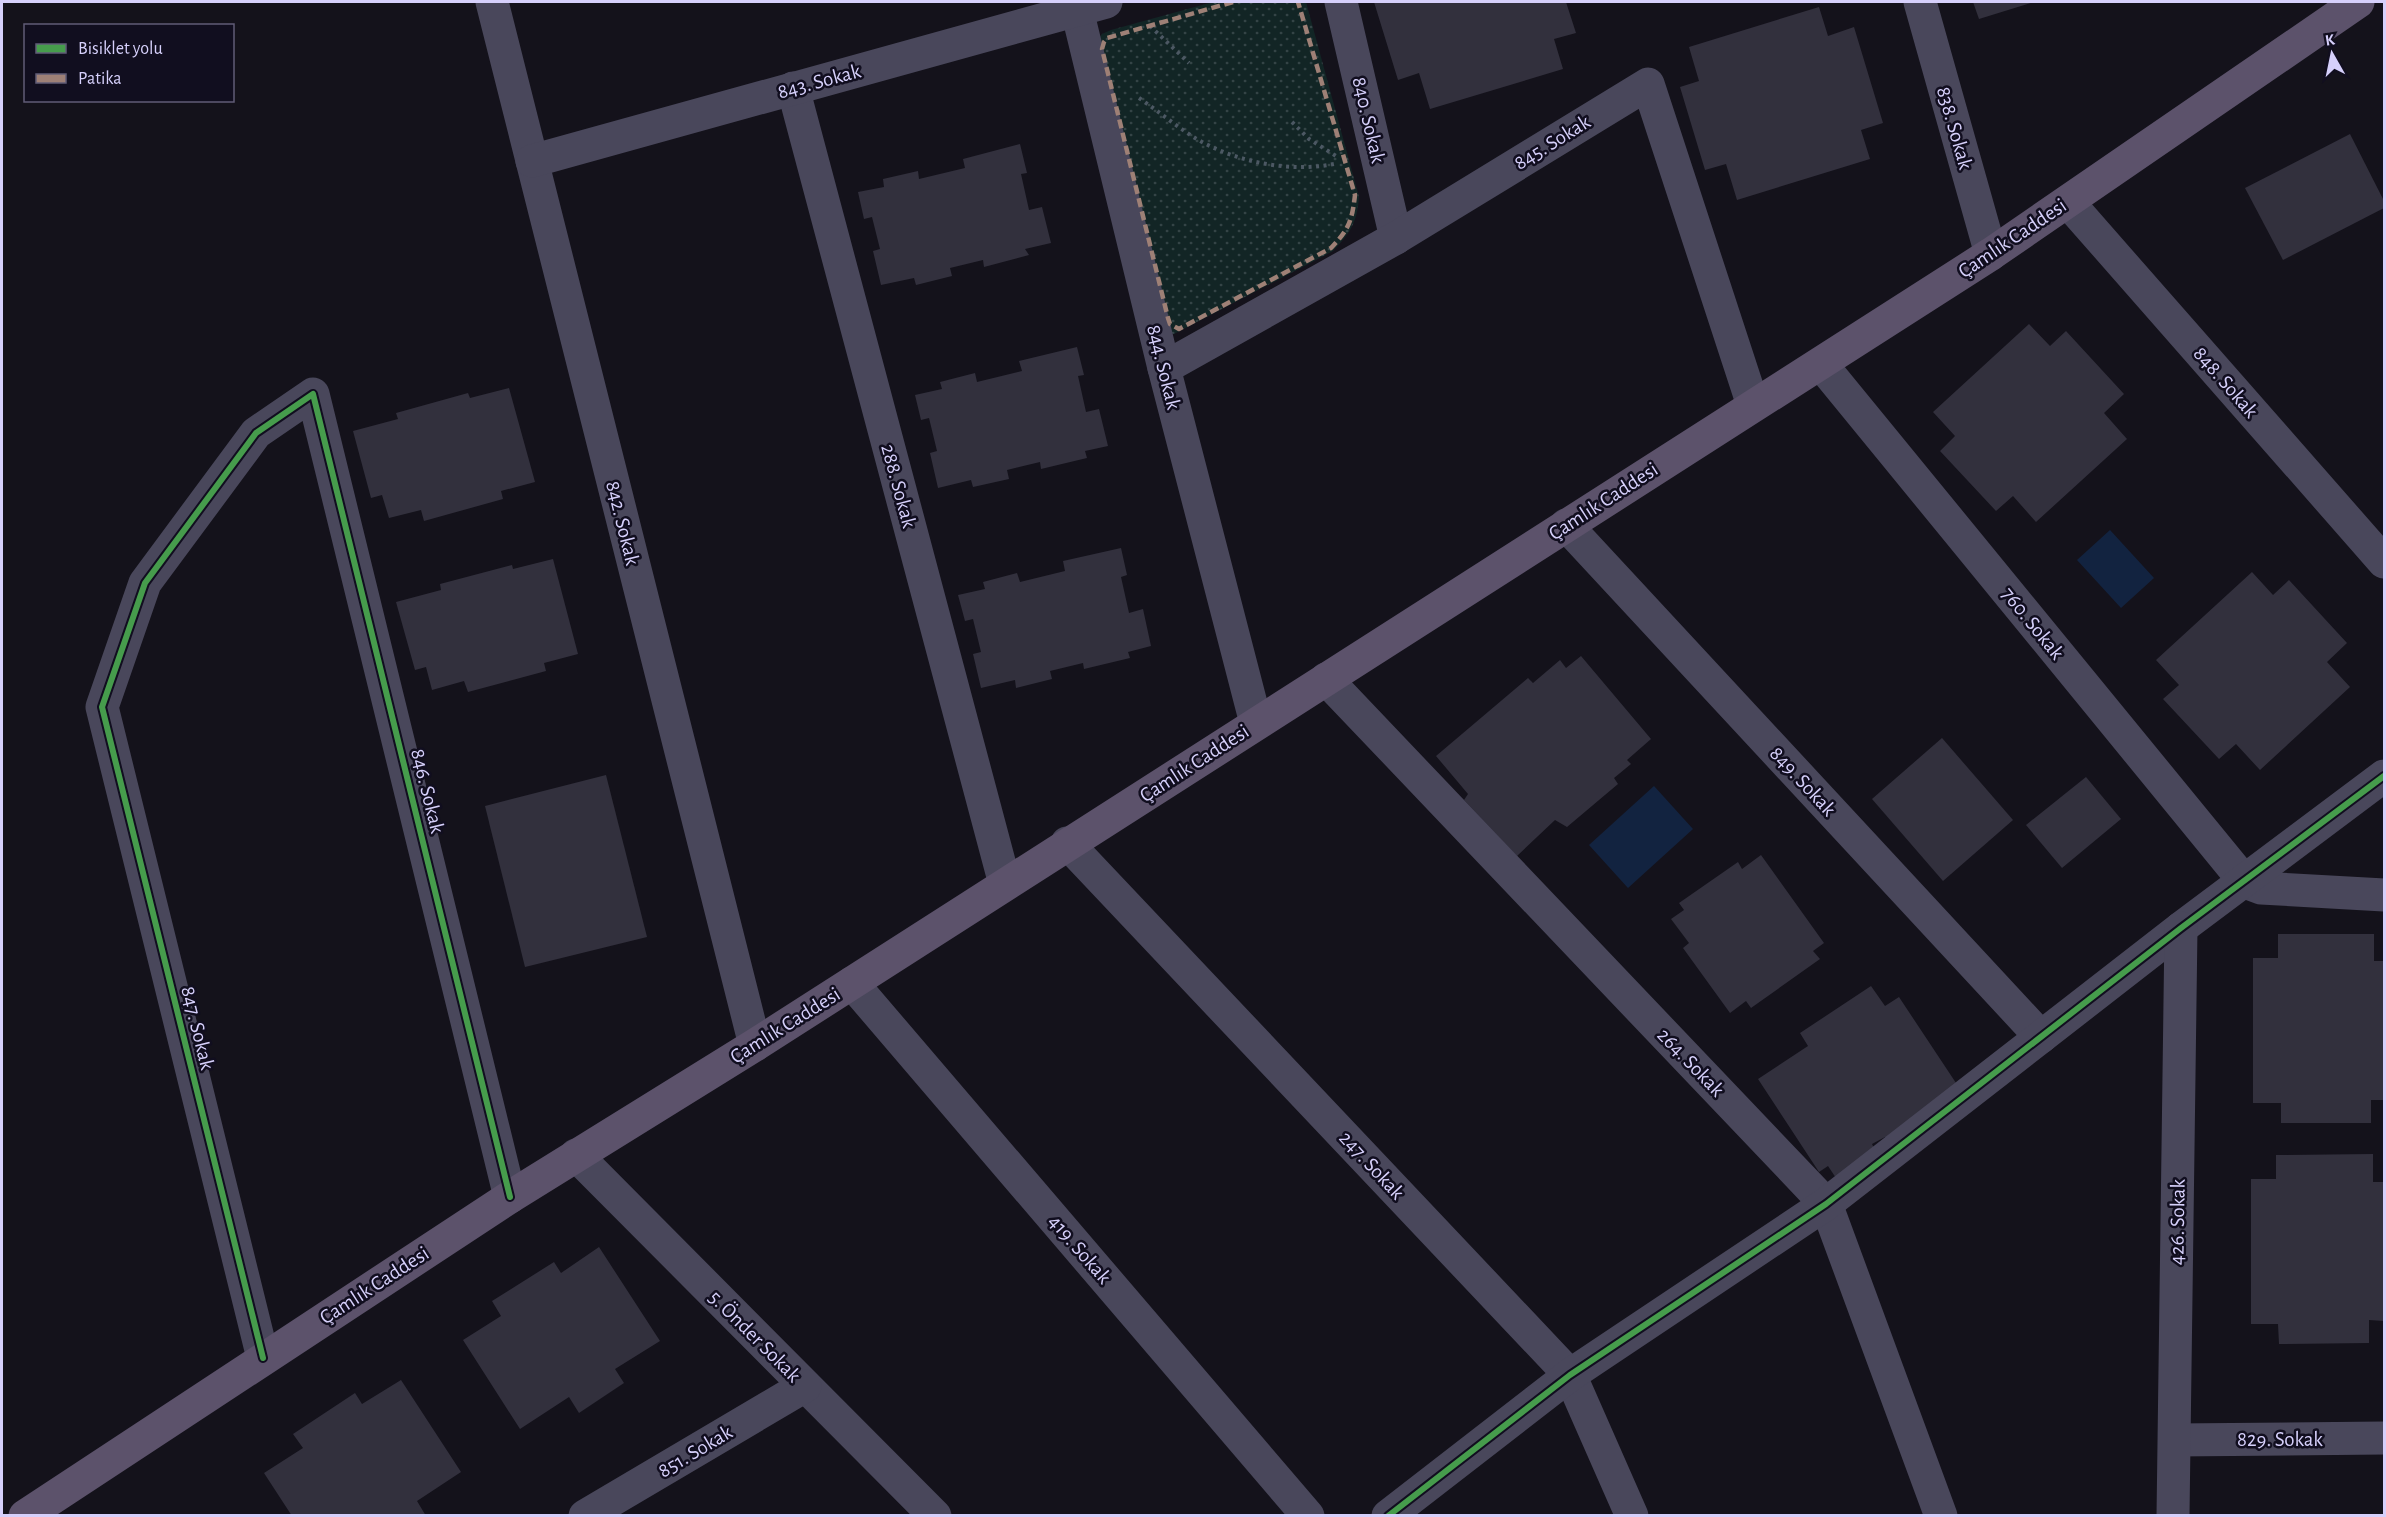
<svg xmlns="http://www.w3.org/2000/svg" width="2386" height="1517" viewBox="0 0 2386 1517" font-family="'Alegreya Sans',sans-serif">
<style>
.green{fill:url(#green-dots)}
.water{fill:#122340}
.building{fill:#32303d}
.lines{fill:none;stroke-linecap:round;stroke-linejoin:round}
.path{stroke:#4c5863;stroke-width:4;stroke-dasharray:3 4.5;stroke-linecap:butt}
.minor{stroke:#49475b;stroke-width:33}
.major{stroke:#5c526b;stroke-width:33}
.quiet{stroke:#9e8076;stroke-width:4.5;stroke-dasharray:9 4.5;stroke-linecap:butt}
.cycleway-casing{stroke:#110e1f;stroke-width:10}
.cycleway{stroke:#469c4c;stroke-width:6}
.labels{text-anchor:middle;stroke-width:5;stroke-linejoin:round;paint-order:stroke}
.street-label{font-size:21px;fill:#d6d0fb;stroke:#110e1f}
</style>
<defs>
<pattern id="green-dots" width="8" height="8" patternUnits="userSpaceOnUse" patternTransform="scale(1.5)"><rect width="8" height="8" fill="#122525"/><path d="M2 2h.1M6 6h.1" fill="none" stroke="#344446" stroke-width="1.8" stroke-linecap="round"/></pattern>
</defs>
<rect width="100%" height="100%" fill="#14121b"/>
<path class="green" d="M1213,2H1306L1359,197C1357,222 1351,232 1333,251L1174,334L1169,333L1098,40L1102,34L1111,30Z"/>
<g class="water">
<path d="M2110,530L2154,578L2121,608L2077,560Z"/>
<path d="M1654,786L1693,829L1628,888L1589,845Z"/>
</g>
<g class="building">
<path d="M1374,2H1566L1576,33L1554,39L1563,69L1430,109L1419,73L1398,80Z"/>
<path d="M1973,2H2034L1979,19Z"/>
<path d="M1819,7L1828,36L1854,27L1883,123L1861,130L1870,159L1737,200L1726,164L1705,170L1680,87L1699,81L1689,47Z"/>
<path d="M2350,134L2384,201V208L2283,260L2245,188Z"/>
<path d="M1020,144L1027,173L1021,174L1029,210L1042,207L1051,243L1025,249L1029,255L984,267L983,260L950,268L952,276L916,285L914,278L881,285L873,251L880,249L872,217L864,219L858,192L884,187L883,179L918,171L919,179L965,168L963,159Z"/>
<path d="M2029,324L2050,346L2066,331L2124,394L2104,413L2127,439L2036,522L2013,496L1996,511L1940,451L1955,436L1933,412Z"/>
<path d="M1077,347L1084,375L1078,376L1086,412L1099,409L1108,446L1085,451L1087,458L1041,469L1040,462L1007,470L1009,479L973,487L971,480L938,488L930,453L937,451L929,418L921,420L915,395L942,389L940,382L975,373L977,382L1022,371L1019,361Z"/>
<path d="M509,388L535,482L501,491L503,499L424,521L421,510L389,518L382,495L371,498L353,431L398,419L396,413L468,393L470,398Z"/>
<path d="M1121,548L1127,575L1121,577L1129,613L1143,609L1151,646L1128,652L1130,658L1084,669L1083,663L1050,671L1052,679L1016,688L1015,680L981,688L973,654L981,652L973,619L965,621L958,595L985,589L983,582L1017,573L1020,582L1065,571L1063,561Z"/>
<path d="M553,559L578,654L544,663L546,671L468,692L464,681L432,690L426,667L415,670L396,602L441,590L440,584L512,565L513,569Z"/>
<path d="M2252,572L2273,595L2289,580L2347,643L2327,662L2350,687L2260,770L2236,744L2219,759L2163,699L2179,685L2156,660Z"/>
<path d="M1581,656L1651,739L1627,760L1631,764L1614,778L1618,784L1567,827L1555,820L1517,856L1464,800L1468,794L1436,756L1528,678L1533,683L1560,660L1566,668Z"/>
<path d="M1942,738L2013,820L1943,881L1872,799Z"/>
<path d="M606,775L647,937L525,967L485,806Z"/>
<path d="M2086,777L2121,819L2062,868L2026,825Z"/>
<path d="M1761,855L1824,943L1813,951L1820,959L1751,1008L1746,1001L1730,1013L1683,948L1689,943L1671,919L1684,910L1679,903L1738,862L1742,869Z"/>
<path d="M2278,934H2374V961H2384V1100H2371V1123H2281V1103H2253V958H2278Z"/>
<path d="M1871,986L1885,1006L1899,997L1958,1086L1889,1142L1885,1137L1872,1144L1876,1152L1836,1178L1828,1166L1819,1172L1758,1079L1808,1046L1800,1033Z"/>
<path d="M2373,1154V1182H2384V1321L2369,1320V1343L2279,1344L2278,1324H2251V1179H2276V1155Z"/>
<path d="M599,1247L660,1341L615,1369L624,1383L579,1413L569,1397L520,1429L463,1340L501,1316L492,1301L554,1262L561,1273Z"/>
<path d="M401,1380L461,1472L417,1501L426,1516H292L264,1473L303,1448L293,1434L355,1393L362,1404Z"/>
</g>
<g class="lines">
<g class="path">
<path d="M1150,26L1189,63"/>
<path d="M1139,98C1158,111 1176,126 1195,138C1235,162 1292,174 1338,163"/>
<path d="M1292,122L1309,139L1336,156"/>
</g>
<g class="minor">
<path d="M492,2L755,1045"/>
<path d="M1341,2L1396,238"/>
<path d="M1920,2L1991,254"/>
<path d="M1077,10L1164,368L1256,723"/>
<path d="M793,88L1005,884"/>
<path d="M532,161L1106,2"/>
<path d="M2068,202L2384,562"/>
<path d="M1821,364L2245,882L2261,888L2384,895"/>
<path d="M1164,368L1396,238L1648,84L1753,405"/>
<path d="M1566,525L2041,1037"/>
<path d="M1326,679L1826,1204L1941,1516"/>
<path d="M1067,843L1570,1375L1632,1516"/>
<path d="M852,983L1308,1516"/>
<path d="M576,1155L935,1516"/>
<path d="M263,1358L102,707L145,583L256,433L313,394L510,1197"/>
<path d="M2175,1440L2384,1438"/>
<path d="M585,1516L805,1386"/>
<path d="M1388,1516L1570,1375L1826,1204L2181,928L2384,776"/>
<path d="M2173,1516L2181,928"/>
</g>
<path class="major" d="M25,1516L510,1197L755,1045L1991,254L2358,2"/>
<path class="quiet" d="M1233,2L1107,38L1104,42L1102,49L1168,318L1170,324L1179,329L1331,248C1349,229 1352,221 1355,195L1298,2"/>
<g class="cycleway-casing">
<g id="cycleway">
<path d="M263,1358L102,707L145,583L256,433L313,394L510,1197"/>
<path d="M1388,1516L1570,1375L1826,1204L2181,928L2384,776"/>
</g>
</g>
<use href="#cycleway" class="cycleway"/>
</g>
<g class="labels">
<g class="street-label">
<text transform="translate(819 81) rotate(-15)" y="7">843. Sokak</text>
<text transform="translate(1369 120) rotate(77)" y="7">840. Sokak</text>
<text transform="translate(1955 128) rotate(74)" y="7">838. Sokak</text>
<text transform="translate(1552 142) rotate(-32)" y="7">845. Sokak</text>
<text transform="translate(2012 238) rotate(-34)" y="7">Çamlık Caddesi</text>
<text transform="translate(1164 367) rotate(76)" y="7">844. Sokak</text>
<text transform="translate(2226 382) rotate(49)" y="7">848. Sokak</text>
<text transform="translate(899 486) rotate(75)" y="7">288. Sokak</text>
<text transform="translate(1603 501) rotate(-33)" y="7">Çamlık Caddesi</text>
<text transform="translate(623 523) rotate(76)" y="7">842. Sokak</text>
<text transform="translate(2033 623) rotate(51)" y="7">760. Sokak</text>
<text transform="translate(1194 763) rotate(-33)" y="7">Çamlık Caddesi</text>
<text transform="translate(1803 781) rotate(47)" y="7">849. Sokak</text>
<text transform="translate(428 791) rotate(76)" y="7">846. Sokak</text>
<text transform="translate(785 1025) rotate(-32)" y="7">Çamlık Caddesi</text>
<text transform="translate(198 1028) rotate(76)" y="7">847. Sokak</text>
<text transform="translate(1691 1062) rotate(46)" y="7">264. Sokak</text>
<text transform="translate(1372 1165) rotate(47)" y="7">247. Sokak</text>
<text transform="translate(2177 1222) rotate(-89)" y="7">426. Sokak</text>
<text transform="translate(1080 1249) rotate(49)" y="7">419. Sokak</text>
<text transform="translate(374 1285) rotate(-33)" y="7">Çamlık Caddesi</text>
<text transform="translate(755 1336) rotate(45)" y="7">5. Önder Sokak</text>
<text x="2280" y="1446">829. Sokak</text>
<text transform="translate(695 1451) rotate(-31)" y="7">851. Sokak</text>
</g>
</g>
<rect width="2386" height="1517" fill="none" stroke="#d6d0fb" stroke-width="6"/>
<rect x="24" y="24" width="210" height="78" fill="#110e1f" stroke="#605c77" stroke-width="1.5"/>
<rect x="36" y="44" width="30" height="9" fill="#469c4c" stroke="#605c77" stroke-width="1.5"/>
<text x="78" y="54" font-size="18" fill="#d6d0fb">Bisiklet yolu</text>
<rect x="36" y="74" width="30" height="9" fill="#9e8076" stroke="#605c77" stroke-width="1.5"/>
<text x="78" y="84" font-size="18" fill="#d6d0fb">Patika</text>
<g transform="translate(2332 54) rotate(351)" stroke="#110e1f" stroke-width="4.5" paint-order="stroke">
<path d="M0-4.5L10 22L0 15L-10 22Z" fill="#d6d0fb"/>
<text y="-9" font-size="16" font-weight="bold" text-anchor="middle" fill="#d6d0fb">K</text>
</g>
</svg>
